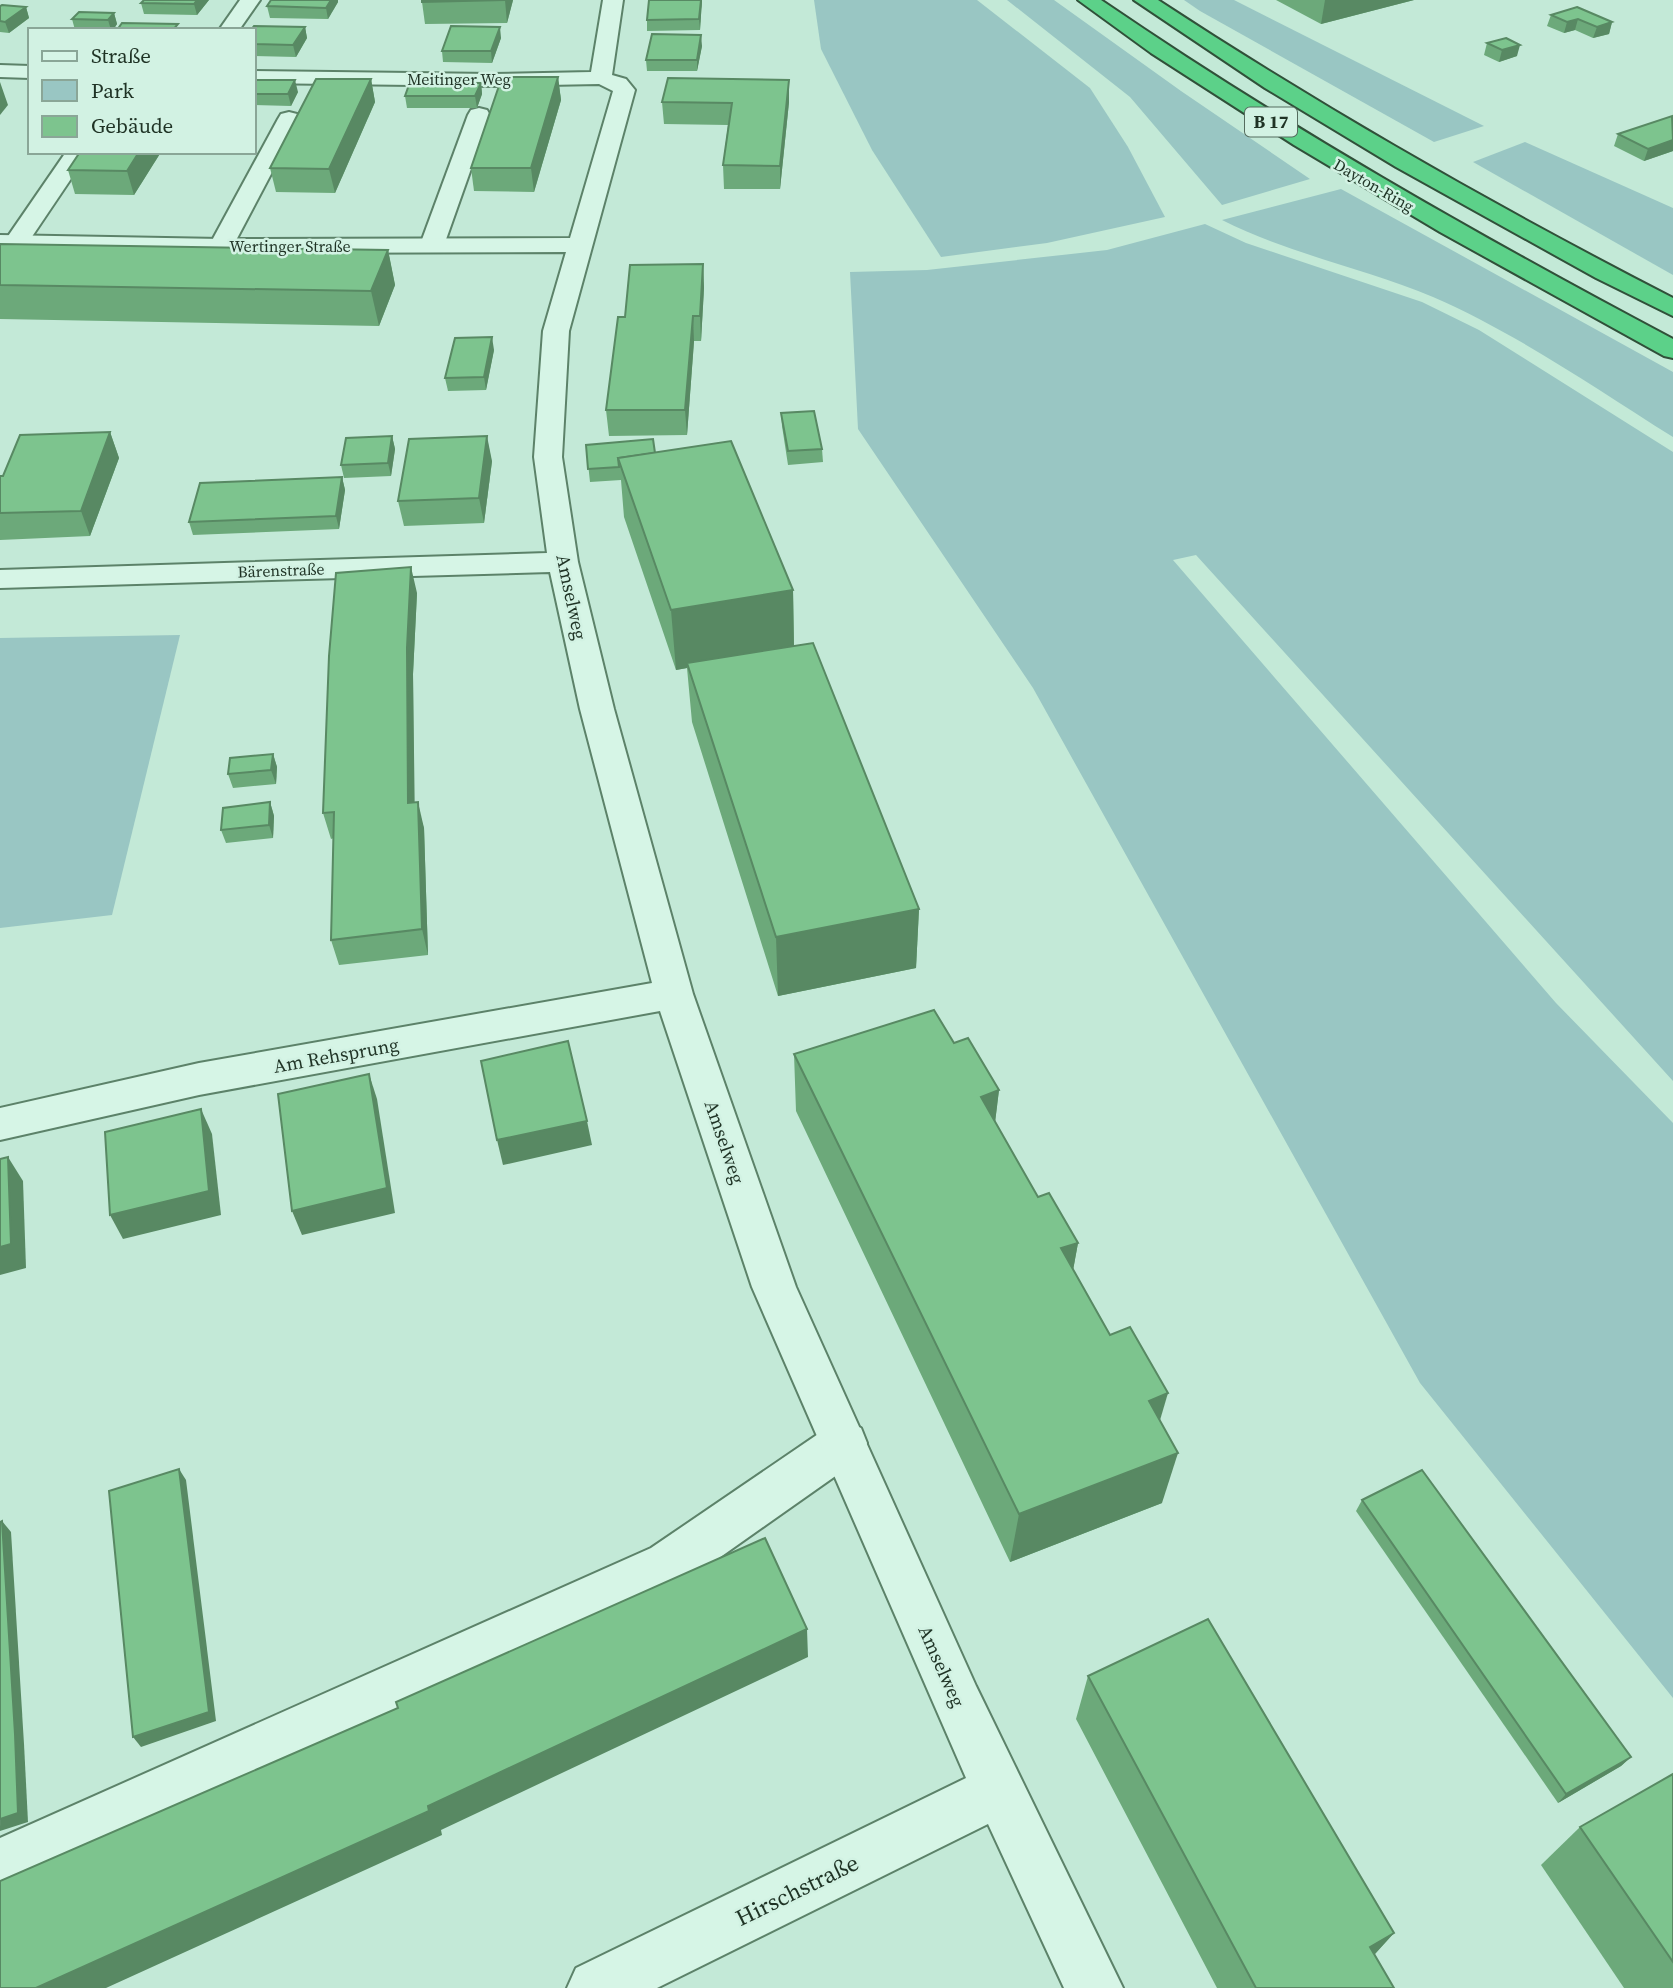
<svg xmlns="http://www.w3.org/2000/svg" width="1673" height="1988" viewBox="0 0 1673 1988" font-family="'Source Serif 4',serif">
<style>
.green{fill:#99c6c3}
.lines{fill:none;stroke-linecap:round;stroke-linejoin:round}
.lane-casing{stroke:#5c8269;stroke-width:4}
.street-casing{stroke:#5c8269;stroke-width:4}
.highway-casing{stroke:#305039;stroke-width:4}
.lane{fill:#d6f5e6;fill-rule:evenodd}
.street{fill:#d6f5e6;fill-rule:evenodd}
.highway{fill:#5cd189;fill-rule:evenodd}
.wall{fill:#6ca97a}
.shaded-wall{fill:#588963}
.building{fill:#7dc48e;stroke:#588963;stroke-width:2}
.labels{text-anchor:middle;stroke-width:5;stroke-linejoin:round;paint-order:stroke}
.far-street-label{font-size:16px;fill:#1f3325;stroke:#d2f2e3}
.shield{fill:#d2f2e3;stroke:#556c5e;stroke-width:2}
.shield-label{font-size:18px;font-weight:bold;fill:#1f3325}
.street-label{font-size:19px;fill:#1f3325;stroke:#d2f2e3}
.near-street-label{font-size:23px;fill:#1f3325;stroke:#d2f2e3}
</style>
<rect width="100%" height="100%" fill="#c3e9d7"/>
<g class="green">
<path d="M814,0H977L1090,88L1128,147L1165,217L1047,243L941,257L872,150L821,49Z"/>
<path d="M1007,0H1054L1181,91L1310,179L1222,205L1130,97Z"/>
<path d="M1184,0H1234L1484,126L1434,142L1200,11Z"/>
<path d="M1525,142L1673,208V275L1473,162Z"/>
<path d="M1341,189L1673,372V437C1595,388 1518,334 1433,297C1364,268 1289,254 1222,220Z"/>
<path d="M1205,224L1246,243L1422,302L1479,330L1673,452V1081L1196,555L1173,560L1556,1003L1673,1123V1698L1420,1383L1033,688L858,429L850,272L927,270L1107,250Z"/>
<path d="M180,635L112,915L0,928V638Z"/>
</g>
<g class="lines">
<g class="lane-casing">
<g id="lane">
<path d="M479,108L487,110L490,115L444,245L441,250L432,252L423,250L420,245L468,115L471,110Z"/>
<path d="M289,112L297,114L300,119L233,246L230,251L221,253L212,251L209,246L278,119L281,114Z"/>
<path d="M66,152H89L25,247L16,249L7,247L4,242Z"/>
<path d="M844,1421L861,1428L867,1443L861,1458L685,1582L0,1893V1838L651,1548L827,1428Z"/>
</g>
</g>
<g class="street-casing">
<g id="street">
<path d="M240,0H260L239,30H219Z"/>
<path d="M603,0H623L612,75L626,79L635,90L569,331L562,457L578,562L614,709L693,994L796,1287L976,1686L1123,1988H1064L988,1824L657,1988H567L576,1968L966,1778L752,1287L660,1011L199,1095L0,1140V1108L199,1063L652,983L580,709L550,572L0,588V570L547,553L534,457L543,331L566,252L221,253L0,249V235L221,239L570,238L613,91L599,84L492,86L254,83V71L492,74L591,72Z"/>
<path d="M0,65L30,66V78L0,77Z"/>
</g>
</g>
<g class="highway-casing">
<g id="highway">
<path d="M1078,0H1101C1285,126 1477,235 1673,339V358L1664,356L1440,232L1294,145L1151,53Z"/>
<path d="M1134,0H1158C1324,109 1496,207 1673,298V316L1596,278L1396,167L1265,88Z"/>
</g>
</g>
<use href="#lane" class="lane"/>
<use href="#street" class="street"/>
<use href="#highway" class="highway"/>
</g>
<g class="wall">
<path d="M144,0H209L197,15L144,14L141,3Z"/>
<path d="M271,0H338V2L328,19L270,18L267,6Z"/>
<path d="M513,0L507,23L425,24L422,2Z"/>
<path d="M649,0H702L700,30L647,31V20Z"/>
<path d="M1276,0H1414L1321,24Z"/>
<path d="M0,6L26,7L29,18L9,33L0,32Z"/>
<path d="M114,13L117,24L113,30H75L72,19Z"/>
<path d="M1551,15L1612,22L1609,34L1593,38L1575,30L1564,33L1547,26Z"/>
<path d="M305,27L307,38L296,57L254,56V30Z"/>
<path d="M501,38L492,63L443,62L442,51Z"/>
<path d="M1487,43L1517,56L1499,62L1484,55Z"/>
<path d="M702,46L697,71H647L646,60Z"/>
<path d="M558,77L561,100L534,192L474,191L471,168Z"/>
<path d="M371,79L375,102L335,193L276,192L270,168Z"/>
<path d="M254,80L298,92L291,106L254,105Z"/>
<path d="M481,83L482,94L477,108H407L405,96Z"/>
<path d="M662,102H789L780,189H724L723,165L728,125L664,124Z"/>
<path d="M1673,116V151L1644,161L1614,146L1618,134Z"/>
<path d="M161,152L134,195L75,194L68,170Z"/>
<path d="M0,244L388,250L395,285L379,326L0,319Z"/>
<path d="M703,264L704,288L701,341H694L687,435L609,436L606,410L625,317Z"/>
<path d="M494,350L486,390L448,391L445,378Z"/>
<path d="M781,413L822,449L823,462L788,465L782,426Z"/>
<path d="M110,432L119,458L90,536L0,540V476H3Z"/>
<path d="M392,436L395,449L391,476L344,478L341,465Z"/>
<path d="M586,445L655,453L793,590L794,646L919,909L916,968L778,996L692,722L687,668L676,670L624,517L621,480L590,482Z"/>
<path d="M492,461L484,523L404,526L398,501Z"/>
<path d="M342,477L345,490L339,529L193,535L189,522Z"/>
<path d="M417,593L413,674L414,802L424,828L428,955L339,965L331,940L334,838L331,839L323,813Z"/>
<path d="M273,754L277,767L276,784L233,788L228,774Z"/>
<path d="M270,802L274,816L273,838L226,843L221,830Z"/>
<path d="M954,1043L999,1090L995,1122L1038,1197L1078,1243L1073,1270L1160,1421L1162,1503L1010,1562L796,1111L794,1054Z"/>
<path d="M1362,1500L1631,1757L1621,1766L1558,1803L1356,1511Z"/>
<path d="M1088,1676L1394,1933L1374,1955L1394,1988H1217L1076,1719Z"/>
<path d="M1673,1774V1988H1624L1541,1865L1580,1827Z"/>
</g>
<g class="shaded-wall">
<path d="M197,0H209L197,15L194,4Z"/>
<path d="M331,0H338V2L328,19L326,8Z"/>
<path d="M505,0H513L507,23Z"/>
<path d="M701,0H702L700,30L699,19Z"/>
<path d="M1325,0H1414L1321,24Z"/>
<path d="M26,7L29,18L9,33L5,22Z"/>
<path d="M114,13L117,24L113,30H111L108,20Z"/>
<path d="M1578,19L1575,30L1564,33L1567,22Z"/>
<path d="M1612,22L1609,34L1593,38L1597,27Z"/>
<path d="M305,27L307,38L296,57L293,45Z"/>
<path d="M500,27L501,38L492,63L491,51Z"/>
<path d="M701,35L702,46L697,71V60Z"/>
<path d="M1520,45L1517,56L1499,62L1502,50Z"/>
<path d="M558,77L561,100L534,192L531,168Z"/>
<path d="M371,79L375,102L335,193L329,169Z"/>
<path d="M295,80L298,92L291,106L288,94Z"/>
<path d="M789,80V102L780,189V166Z"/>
<path d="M0,82L8,105L0,115Z"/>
<path d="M481,83L482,94L477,108L475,96Z"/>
<path d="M1673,140V151L1644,161L1648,149Z"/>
<path d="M139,152H161L134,195L127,171Z"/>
<path d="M388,250L395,285L379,326L371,291Z"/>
<path d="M703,264L704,288L701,341L700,316Z"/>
<path d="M693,316L694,341L687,435L685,410Z"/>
<path d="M492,337L494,350L486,390L484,377Z"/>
<path d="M110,432L119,458L90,536L81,511Z"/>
<path d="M392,436L395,449L391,476L388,463Z"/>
<path d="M487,436L492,461L484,523L479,498Z"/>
<path d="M342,477L345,490L339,529L336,516Z"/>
<path d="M411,567L417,593L413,674L415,829L408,803L407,648Z"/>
<path d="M793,590L794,650L687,663V668L676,670L671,610Z"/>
<path d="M273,754L277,767L276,784L271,770Z"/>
<path d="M270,802L274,816L273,838L269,825Z"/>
<path d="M418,802L424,828L428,955L422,929Z"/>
<path d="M919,909L916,968L778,996L776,937Z"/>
<path d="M369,1074L377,1099L395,1213L302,1235L292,1211Z"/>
<path d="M999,1090L992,1147L981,1097Z"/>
<path d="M201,1109L212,1134L221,1215L123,1239L110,1215Z"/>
<path d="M587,1121L592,1145L503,1165L497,1140Z"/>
<path d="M8,1157L23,1181L26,1268L0,1275V1247Z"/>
<path d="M1078,1243L1068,1298L1061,1248Z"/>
<path d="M1168,1393L1153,1444L1149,1401Z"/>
<path d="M1178,1453L1162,1503L1010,1562L1019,1514Z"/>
<path d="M179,1469L186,1480L216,1721L141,1747L133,1737Z"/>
<path d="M2,1521L11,1532L24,1744L28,1822L0,1831Z"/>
<path d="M807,1629L808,1657L441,1830L442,1835L106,1988H36Z"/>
<path d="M1631,1757L1621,1766L1558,1803L1566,1794Z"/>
<path d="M1394,1933L1364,1966L1370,1947Z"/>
</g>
<g class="building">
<path d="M144,0H197L194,4L141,3Z"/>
<path d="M271,0H331L326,8L267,6Z"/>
<path d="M422,0H505L422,2Z"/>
<path d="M649,0H701L699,19L647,20Z"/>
<path d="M2,5L26,7L5,22L0,21V6Z"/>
<path d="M1577,7L1612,22L1597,27L1578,19L1567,22L1551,15Z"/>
<path d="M79,12L114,13L108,20L72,19Z"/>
<path d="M122,23L178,24L173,30H117Z"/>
<path d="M254,26L305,27L293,45L254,44V30H251Z"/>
<path d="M451,26L500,27L491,51H442Z"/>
<path d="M652,34L701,35L697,60H646Z"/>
<path d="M1506,38L1520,45L1502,50L1487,43Z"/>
<path d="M502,77H558L531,168H471Z"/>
<path d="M668,78L789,80L780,166L723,165L732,103L662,102Z"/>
<path d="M316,79H371L329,169L270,168Z"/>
<path d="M254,80H295L288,94H254Z"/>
<path d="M410,82L481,83L475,96H405Z"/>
<path d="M1672,116L1673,140L1648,149L1618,134Z"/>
<path d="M80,152H139L127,171L68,170Z"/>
<path d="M0,244L388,250L371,291L0,285Z"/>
<path d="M703,264L700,316H693L685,410H606L618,317H625L630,265Z"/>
<path d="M492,337L484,377L445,378L455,338Z"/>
<path d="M814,411L822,449L788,451L781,413Z"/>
<path d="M110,432L81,511L0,513V476H3L20,435Z"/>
<path d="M392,436L388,463L341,465L346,438Z"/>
<path d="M487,436L479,498L398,501L409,439Z"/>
<path d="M653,439L655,453L618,458L619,467L588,469L586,445Z"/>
<path d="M731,441L793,590L671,610L618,458Z"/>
<path d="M342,477L336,516L189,522L200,483Z"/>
<path d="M411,567L407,648L408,803L418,802L422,929L331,940L334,812L323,813L329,656L336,573Z"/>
<path d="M813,643L919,909L776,937L687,663Z"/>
<path d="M273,754L271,770L228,774L230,758Z"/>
<path d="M270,802L269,825L221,830L223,808Z"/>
<path d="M934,1010L954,1043L968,1038L999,1090L981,1097L1038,1197L1049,1193L1078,1243L1061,1248L1110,1335L1130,1327L1168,1393L1149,1401L1178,1453L1019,1514L794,1054Z"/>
<path d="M568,1041L587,1121L497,1140L481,1061Z"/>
<path d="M369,1074L387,1188L292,1211L278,1094Z"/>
<path d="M201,1109L209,1191L110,1215L105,1132Z"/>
<path d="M8,1157L11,1244L0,1247V1159Z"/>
<path d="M179,1469L209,1712L133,1737L109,1491Z"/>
<path d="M1422,1470L1631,1757L1566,1794L1362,1500Z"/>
<path d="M2,1521L15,1734L18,1813L0,1819V1522Z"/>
<path d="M765,1538L807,1629L428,1806L429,1811L36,1988H0V1881L398,1708L396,1702Z"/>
<path d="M1208,1619L1394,1933L1370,1947L1394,1988H1256L1088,1676Z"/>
<path d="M1673,1774V1962L1580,1827Z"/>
</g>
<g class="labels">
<g class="far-street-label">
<text x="459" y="85">Meitinger Weg</text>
<text transform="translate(1374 185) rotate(30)" y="6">Dayton-Ring</text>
<text x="290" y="252">Wertinger Straße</text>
<text transform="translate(281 570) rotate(-2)" y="6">Bärenstraße</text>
</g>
<rect class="shield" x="1245" y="107.5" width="52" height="29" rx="5"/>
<g class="shield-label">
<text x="1271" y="128">B 17</text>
</g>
<g class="street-label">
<text transform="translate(572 597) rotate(78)" y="7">Amselweg</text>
<text transform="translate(336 1055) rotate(-10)" y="7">Am Rehsprung</text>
<text transform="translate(725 1142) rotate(71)" y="7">Amselweg</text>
<text transform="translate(942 1666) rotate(66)" y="7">Amselweg</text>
</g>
<g class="near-street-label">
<text transform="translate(797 1890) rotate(-26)" y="8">Hirschstraße</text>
</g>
</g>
<rect x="28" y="28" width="228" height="126" fill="#d2f2e3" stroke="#8aa697" stroke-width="2"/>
<rect x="42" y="51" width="35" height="10" fill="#d6f5e6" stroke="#8aa697" stroke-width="2"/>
<text x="91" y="63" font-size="21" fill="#1f3325">Straße</text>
<rect x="42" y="80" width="35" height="21" fill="#99c6c3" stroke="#8aa697" stroke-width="2"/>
<text x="91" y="98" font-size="21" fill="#1f3325">Park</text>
<rect x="42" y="116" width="35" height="21" fill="#7dc48e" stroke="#8aa697" stroke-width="2"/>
<text x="91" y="133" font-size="21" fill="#1f3325">Gebäude</text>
</svg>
